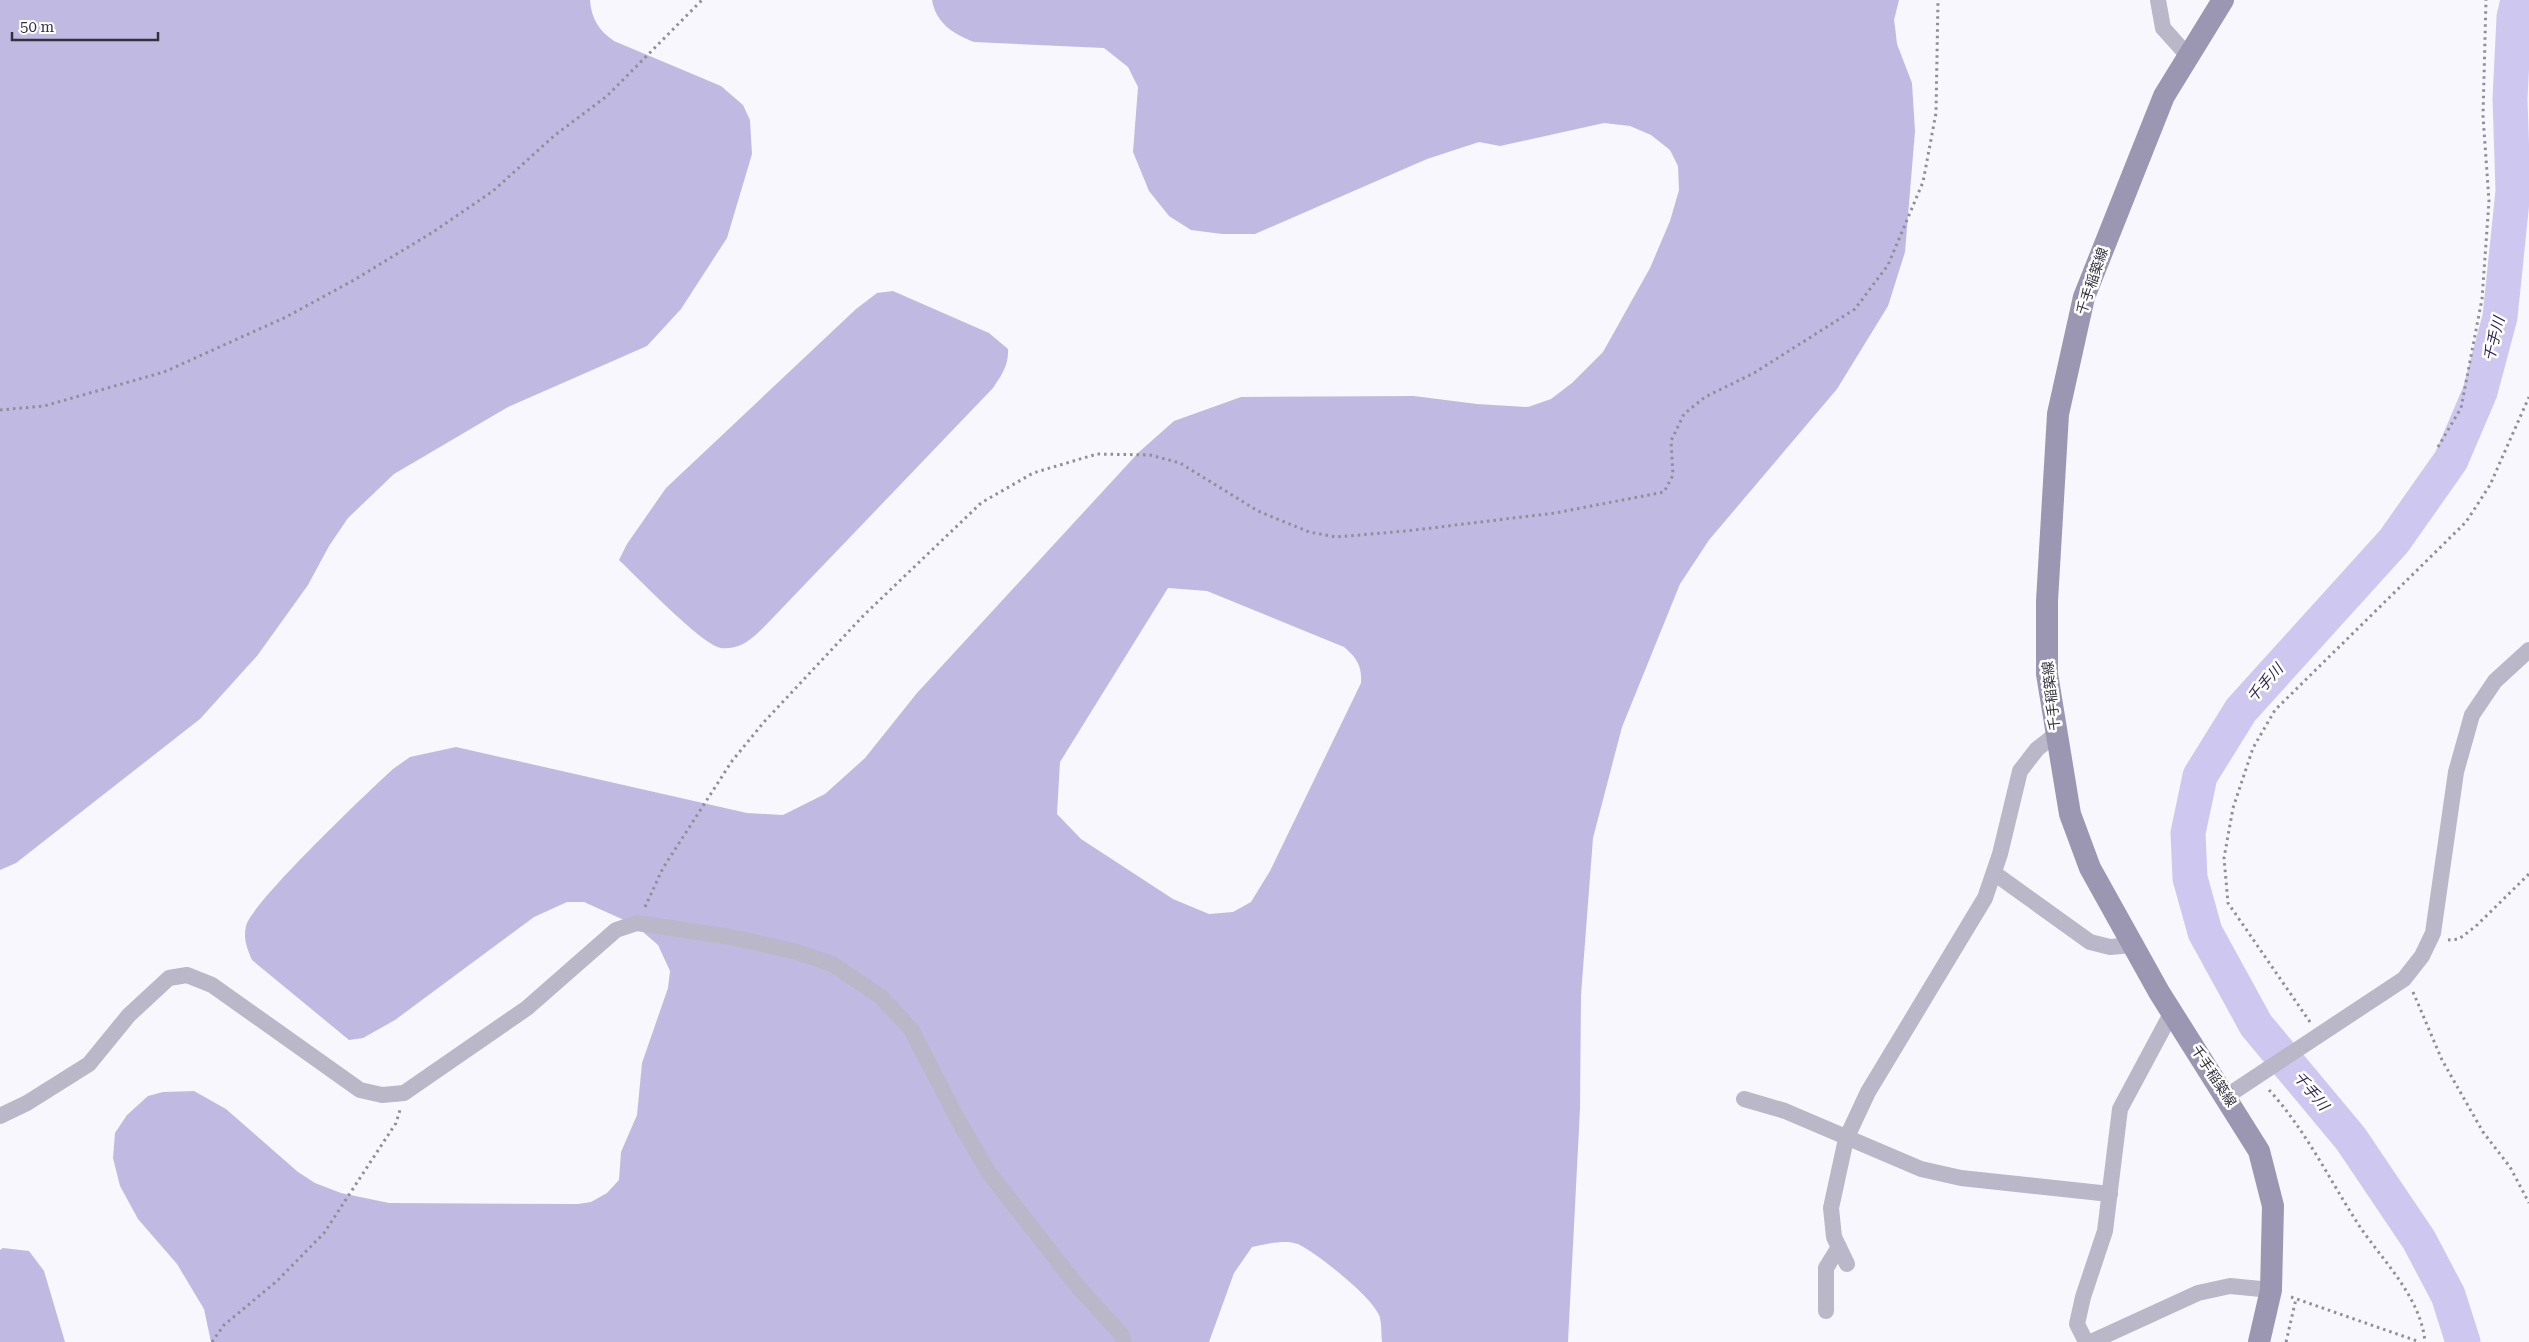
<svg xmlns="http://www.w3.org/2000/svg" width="2529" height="1342" viewBox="0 0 2529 1342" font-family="'Roboto Serif','Noto Sans JP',serif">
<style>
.forest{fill:#c0bae2;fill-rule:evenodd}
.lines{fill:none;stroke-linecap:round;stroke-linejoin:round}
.river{stroke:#cec8f0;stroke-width:35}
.path{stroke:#908f97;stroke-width:3;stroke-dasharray:2.5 4;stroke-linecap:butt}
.street{stroke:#bab7c9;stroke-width:16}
.secondary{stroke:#9b97b2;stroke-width:22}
.labels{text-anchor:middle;stroke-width:5;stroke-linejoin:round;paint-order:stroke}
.street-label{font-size:14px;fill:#33313c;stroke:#fff}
.water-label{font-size:15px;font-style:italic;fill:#2c1f50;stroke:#fff}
</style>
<rect width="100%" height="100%" fill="#f8f7fd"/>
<g class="forest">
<path d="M0,0H590C591,18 599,31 614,41L721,86L743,105L750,120L752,154L727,238L681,309L647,346L508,407L394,474L348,518L329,546L308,585L257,656L200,719L16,863L0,870Z"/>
<path d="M932,0H1899L1894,20L1895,27L1897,44L1912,83L1915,131L1905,252L1888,306L1837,389L1709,540L1680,584L1622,727L1593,838L1581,995L1580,1109L1568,1342H1382C1381,1334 1382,1322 1379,1315C1370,1295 1318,1254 1298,1244C1285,1239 1266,1244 1252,1247L1234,1273L1209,1342H211L204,1309L177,1264L138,1219L120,1186L113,1158L115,1133L127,1115L148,1096L163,1092L194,1091L226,1109L298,1172L315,1183L341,1193L389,1203L578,1204L591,1202L607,1193L619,1180L621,1152L637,1115L642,1063L668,988L670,971L658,945L635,925L584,902H567L534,917L395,1020L363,1038L349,1040L252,960C247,948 243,939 246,926C251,903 369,791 393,769L410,757L456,747L747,813L783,815L825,794L865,758L917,693L1139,452L1174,421L1241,397L1414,396L1477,404L1528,407L1551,399L1572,383L1603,352L1650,268L1670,221L1679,190L1678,166L1670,150L1651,135L1630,126L1604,123L1500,146L1479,142L1427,159L1255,234H1222L1191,230L1169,216L1149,191L1133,152L1138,87L1128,67L1104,48L974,42C953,34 936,23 932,0ZM1168,588L1207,591L1344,647C1357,658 1362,666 1361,683L1270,871L1251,902L1233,912L1209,914L1173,899L1081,839L1057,814L1060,762Z"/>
<path d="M893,291L989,333L1008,349C1009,365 1001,376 993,388L764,627C752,639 740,650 721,648C703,646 636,576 619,560L627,544L666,488L856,309L877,293Z"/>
<path d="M3,1248L29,1251L44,1271L65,1342H0V1250Z"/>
</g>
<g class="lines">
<path class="river" d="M2463,1342L2448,1295L2419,1240L2351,1139L2256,1025L2205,932L2190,878L2188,833L2200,776L2241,710L2394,541L2451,460L2480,392L2500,317L2513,191L2510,99L2514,17L2518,0"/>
<g class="path">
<path d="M0,410L44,406L164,372L286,317L354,280L433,232L493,191L555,135L607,96L702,0"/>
<path d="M2438,447L2461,408L2482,299L2489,201L2483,116L2486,0"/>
<path d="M645,907L663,868L732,761L764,722L864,615L981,503L1033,473L1097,454L1150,455L1180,463L1258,511L1309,532L1336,537L1406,531L1555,513L1664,492L1673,475L1671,441L1684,414L1705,397L1754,373L1855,309L1888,265L1923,182L1936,113L1938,0"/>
<path d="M2448,940L2459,939L2476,926L2529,874"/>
<path d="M2413,992L2442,1060L2483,1132L2510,1167L2529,1203"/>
<path d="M2310,1022L2228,903L2224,858L2233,808L2253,748L2275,710L2466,522L2490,485L2529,397"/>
<path d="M2269,1090C2306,1130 2330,1181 2360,1227C2384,1262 2421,1298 2425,1342"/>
<path d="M2291,1297L2420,1342"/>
<path d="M212,1342L224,1325L277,1281L324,1233L396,1123L400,1110"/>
<path d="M2286,1342L2296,1299"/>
</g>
<g class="street">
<path d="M2158,0L2163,28L2188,56"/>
<path d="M1994,873L2090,942L2110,947L2133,945"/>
<path d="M2227,1096L2404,979L2422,956L2433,933L2456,772L2472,715L2495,681L2529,650"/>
<path d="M1744,1099L1785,1111L1921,1169L1961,1178L2110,1194"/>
<path d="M0,1116L27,1103L89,1064L129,1015L169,978L187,975L212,985L360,1090L382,1095L404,1093L527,1008L616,930L637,923L731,937L797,952L832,964L880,996L911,1029L958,1120L989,1173L1079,1288L1121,1334L1124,1342"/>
<path d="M1847,1264L1834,1237L1831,1208L1846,1139L1868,1092L1985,898L2000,854L2020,771L2037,749L2055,735"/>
<path d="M1826,1311V1268L1839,1247"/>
<path d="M2086,1342L2077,1324L2083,1297L2105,1231L2120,1109L2172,1012"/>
<path d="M2091,1342L2198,1293L2230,1286L2271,1290"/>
</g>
<path class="secondary" d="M2223,0L2164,96L2084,297L2058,414L2047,601V674L2070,814L2090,868L2159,992L2259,1151L2273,1206L2271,1290L2259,1342"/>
</g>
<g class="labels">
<g class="street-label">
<text transform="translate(2092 281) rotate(-71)" y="5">千手稲築線</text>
<text transform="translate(2051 696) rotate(-96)" y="5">千手稲築線</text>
<text transform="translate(2214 1076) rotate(57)" y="5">千手稲築線</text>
</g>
<g class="water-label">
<text transform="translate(2494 339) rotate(-76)" y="5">千手川</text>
<text transform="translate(2265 683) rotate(-48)" y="5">千手川</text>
<text transform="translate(2311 1091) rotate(50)" y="5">千手川</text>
</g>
</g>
<path d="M12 32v8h146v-8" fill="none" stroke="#33313c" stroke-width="2.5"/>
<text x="20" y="32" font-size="15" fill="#33313c" stroke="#ffffff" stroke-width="4" paint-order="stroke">50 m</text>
</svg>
